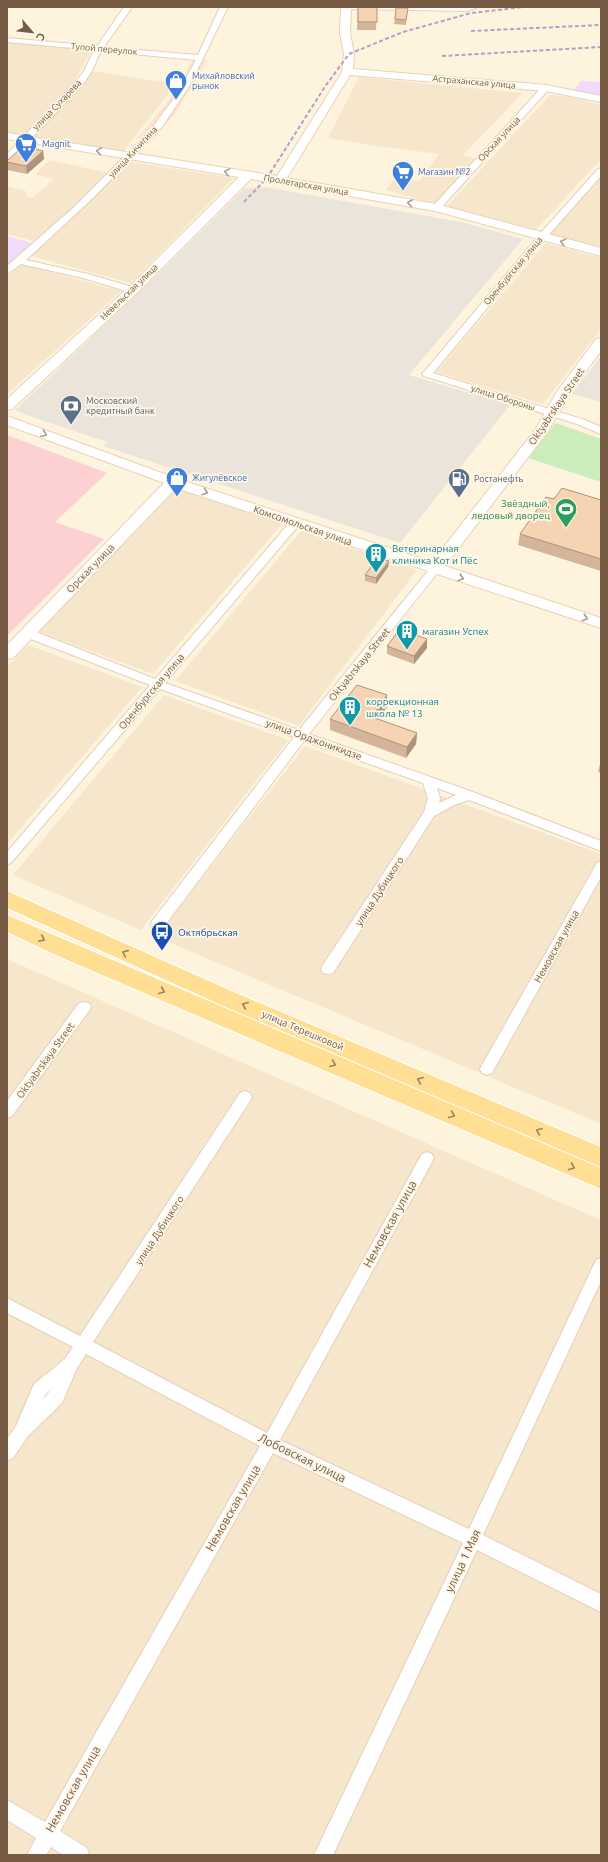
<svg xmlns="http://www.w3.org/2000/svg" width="608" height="1862" viewBox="0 0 608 1862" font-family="Ubuntu,sans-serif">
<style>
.residential{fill:#f6e6cc}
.commercial{fill:#ffe2d1}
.industrial{fill:#ebe4db}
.education{fill:#f1dbfa}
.medical{fill:#fdd0d2}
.green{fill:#ccecbc}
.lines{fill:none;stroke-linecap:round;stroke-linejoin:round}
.street-casing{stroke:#e3d0ba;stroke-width:2}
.secondary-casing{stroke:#e8d2b7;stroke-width:2}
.primary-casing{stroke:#fff;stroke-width:2}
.street{fill:#fff;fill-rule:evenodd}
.secondary{fill:#fff;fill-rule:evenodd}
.primary{fill:#ffdf94;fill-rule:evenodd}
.rail{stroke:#b79dc7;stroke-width:2;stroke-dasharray:4 2.5;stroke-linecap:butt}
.wall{fill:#d4b59a}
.shaded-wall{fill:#ac947d}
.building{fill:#f6d3b3;stroke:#ac947d}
.oneway{stroke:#ad9c8f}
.oneway2{stroke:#9f825c}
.labels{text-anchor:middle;stroke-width:3.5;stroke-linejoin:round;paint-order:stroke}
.far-street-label{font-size:9px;fill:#765a44;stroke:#fff7e6}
.far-shop-label{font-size:9px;fill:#366cbe;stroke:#fff7e6;text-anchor:start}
.far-service-label{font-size:9px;fill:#4e5e75;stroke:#fff7e6;text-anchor:start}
.street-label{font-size:10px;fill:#765a44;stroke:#fff7e6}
.leisure-label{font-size:10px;fill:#27864d;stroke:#fff7e6;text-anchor:end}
.culture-label{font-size:10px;fill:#0d838f;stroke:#fff7e6;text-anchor:start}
.transit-label{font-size:10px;fill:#164399;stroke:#fff7e6;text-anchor:start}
.near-street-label{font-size:12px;fill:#765a44;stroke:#fff7e6}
</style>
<rect width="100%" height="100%" fill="#fef4de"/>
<g class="residential">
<path d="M7,42L91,51L71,87L24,135L7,132Z"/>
<path d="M92,71L176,84L123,152L32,136Z"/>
<path d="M359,77L523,93L463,155L478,159L436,204L386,190L394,179L419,181L439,154L369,145L328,138Z"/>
<path d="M550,95L567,96L601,105V159L536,230L447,206Z"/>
<path d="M50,160L108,173L37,242L7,234V186L26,191V197L32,198L54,179L35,174Z"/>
<path d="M130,162L234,178L130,283L31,256Z"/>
<path d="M601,176V247L550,235Z"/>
<path d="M546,243L601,258V329L543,404L436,372Z"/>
<path d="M22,264L121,291L7,394V277Z"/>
<path d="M174,488L282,524L153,674L39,632Z"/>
<path d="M301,531L417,570L299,726L175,681Z"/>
<path d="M28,645L142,687L7,844V667Z"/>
<path d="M164,695L288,740L141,930L13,875Z"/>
<path d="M305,746L601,854V1124L156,937Z"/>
<path d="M7,959L601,1220V1855H7Z"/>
</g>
<path class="commercial" d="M193,59L208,60L176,112L151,141L137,138L161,110L177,89Z"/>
<g class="industrial">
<path d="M265,187L461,222L523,239L409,375L510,405L400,543L103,446L107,442L26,415L15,410L145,287L245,188Z"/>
<path d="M601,356V402L572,394Z"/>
</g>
<g class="education">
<path d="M581,81L601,82V96L574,90Z"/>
<path d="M7,236L34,244L7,267Z"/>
</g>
<path class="medical" d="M7,435L107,473L55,522L104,539L7,636Z"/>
<path class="green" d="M556,423L601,439V482L528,458Z"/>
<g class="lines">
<g class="street-casing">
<g id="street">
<path d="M124,7H132L104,47L198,55L220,7H228L190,85L162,127L93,198L26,260L88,274L136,288L138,290L133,293L83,278L21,264L7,274V266L73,208L149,132L175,97L196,60L101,51L92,71L83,84L10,161H7V154L77,80L84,71L94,50L7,42V38L97,46Z"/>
<path d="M342,7H478L468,11L346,9Z"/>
<path d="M543,86H546L550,88L439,210H433V206Z"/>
<path d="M601,168V176L545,239L433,373L585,420L601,427V434L577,424L424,376L422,374L424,372L539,235L598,169Z"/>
<path d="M295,520L300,523L299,525L165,683L299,730L431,567H439L440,569L439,571L309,734L473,792L601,841V851L469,800L454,805L434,816L333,973L328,974L323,973L321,969L323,965L424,812L428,798L423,783L304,741L162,929L157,930L152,929L151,925L152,921L294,737L160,689L11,863L7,865V852L150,685L23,636L21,633L23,630H31L155,679L291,521ZM437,788L456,795L439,803L440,798Z"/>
<path d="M601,861V877L492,1073L487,1075L482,1073L480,1069L482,1065L597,863Z"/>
<path d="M84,1002L89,1003L91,1007L89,1011L12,1116L7,1118V1101L79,1003Z"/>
<path d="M245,1091L250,1093L252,1097L250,1101L93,1342L267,1433L422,1154L427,1152L432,1154L434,1158L432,1162L280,1440L469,1529L596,1260L601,1258V1281L483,1535L601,1594V1612L477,1550L333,1855H314L463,1543L273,1453L60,1831L87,1848L89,1855H63L51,1847L46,1855H27L36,1838L7,1820V1800L45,1822L260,1446L86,1354L77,1368L62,1403L28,1436L13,1458L7,1461V1439L16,1426L34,1384L65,1359L73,1347L7,1313V1298L80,1336L240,1093ZM52,1388L43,1400L46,1394Z"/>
</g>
</g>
<g class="secondary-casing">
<g id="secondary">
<path d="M341,7H351L350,33L354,54L353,69L546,85L601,96V102L546,91L350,75L287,178L436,204L601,248V256L435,211L251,179L137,293L12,409L7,410V399L129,287L239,177L7,139V133L277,176L342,72L344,54L340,33Z"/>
<path d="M601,338V351L569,394L548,431L445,566L601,618V628L176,488L13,658L7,659V645L164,483L7,425V416L178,479L432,562L535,430L556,393L596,339Z"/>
</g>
</g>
<g class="primary-casing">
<g id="primary">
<path d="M7,891L236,993L601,1147V1167L221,1005L7,908Z"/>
<path d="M7,915L601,1168V1189L60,957L7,932Z"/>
</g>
</g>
<use href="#street" class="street"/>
<use href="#secondary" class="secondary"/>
<use href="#primary" class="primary"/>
<g class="rail">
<path d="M471,31L601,25"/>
<path d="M442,56L601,47"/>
<path d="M244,202L267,178L326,85L349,54L403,32L471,13L524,7"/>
</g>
</g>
<g class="wall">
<path d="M358,7H377L376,30H357Z"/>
<path d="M407,13L406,25L394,24L395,19Z"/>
<path d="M43,151L44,159L27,174L7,170V161Z"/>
<path d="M554,499L601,500V571L518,545L520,534Z"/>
<path d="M388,567L376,584L365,581V575Z"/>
<path d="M387,646L427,648L414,664L387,654Z"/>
<path d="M387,707L378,719L417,733L416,744L406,758L330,730V719Z"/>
<path d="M601,760V773L598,772Z"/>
</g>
<g class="shaded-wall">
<path d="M43,151L44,159L27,174L26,166Z"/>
<path d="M389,561L388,567L376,584V578Z"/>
<path d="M427,639V648L414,664V656Z"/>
<path d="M387,695V707L371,728L372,717Z"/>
<path d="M417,733L416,744L406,758L407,747Z"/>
</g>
<g class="building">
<rect x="358" y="7" width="19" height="15"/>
<path d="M396,8H408L406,20L395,19Z"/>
<path d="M23,146L43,151L26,166L7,162V161Z"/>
<path d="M562,488L601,500V559L520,534L546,497L554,499Z"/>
<path d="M378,558L389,561L376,578L365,575Z"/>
<path d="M400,629L427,639L414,656L387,646Z"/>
<path d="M357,685L387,695L372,717L417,733L407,747L330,719Z"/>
</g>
<defs><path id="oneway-chevron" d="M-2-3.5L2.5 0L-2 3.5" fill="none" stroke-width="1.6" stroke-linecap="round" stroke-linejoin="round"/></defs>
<g class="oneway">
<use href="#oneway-chevron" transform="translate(99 151) rotate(-171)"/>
<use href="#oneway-chevron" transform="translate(227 172) rotate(-170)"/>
<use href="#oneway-chevron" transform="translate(410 203) rotate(-170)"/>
<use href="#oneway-chevron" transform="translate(563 242) rotate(-165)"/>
<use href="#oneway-chevron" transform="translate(44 434) rotate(21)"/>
<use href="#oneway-chevron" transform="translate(205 492) rotate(18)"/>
<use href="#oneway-chevron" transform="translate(461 578) rotate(18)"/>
<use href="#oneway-chevron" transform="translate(585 618) rotate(18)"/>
</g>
<g class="oneway2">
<use href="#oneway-chevron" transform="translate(42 939) rotate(25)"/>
<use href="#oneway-chevron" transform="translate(125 953) rotate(-156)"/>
<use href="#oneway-chevron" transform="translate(162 991) rotate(23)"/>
<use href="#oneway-chevron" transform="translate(245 1005) rotate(-157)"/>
<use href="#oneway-chevron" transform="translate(333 1064) rotate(23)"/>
<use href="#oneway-chevron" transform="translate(420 1080) rotate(-157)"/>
<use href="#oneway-chevron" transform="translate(452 1115) rotate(23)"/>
<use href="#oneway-chevron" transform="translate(539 1131) rotate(-157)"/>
<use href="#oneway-chevron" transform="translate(572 1167) rotate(23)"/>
</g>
<defs>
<g id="shop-pin" transform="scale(1.15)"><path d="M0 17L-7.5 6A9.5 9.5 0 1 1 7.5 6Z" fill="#3f7fe0" stroke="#fff7e6"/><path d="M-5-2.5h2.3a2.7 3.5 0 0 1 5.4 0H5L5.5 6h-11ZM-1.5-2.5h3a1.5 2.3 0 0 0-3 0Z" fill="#fff"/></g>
<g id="supermarket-pin" transform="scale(1.15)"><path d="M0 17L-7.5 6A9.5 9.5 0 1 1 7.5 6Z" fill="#3f7fe0" stroke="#fff7e6"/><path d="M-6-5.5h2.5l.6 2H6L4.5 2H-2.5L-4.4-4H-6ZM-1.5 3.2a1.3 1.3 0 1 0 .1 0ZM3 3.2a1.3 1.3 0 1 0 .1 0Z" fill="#fff"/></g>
<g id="bank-pin" transform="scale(1.15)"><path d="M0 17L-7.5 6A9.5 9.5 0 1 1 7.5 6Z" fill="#5c6f8a" stroke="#fff7e6"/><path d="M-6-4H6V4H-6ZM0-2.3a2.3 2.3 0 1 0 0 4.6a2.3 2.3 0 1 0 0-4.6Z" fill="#fff"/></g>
<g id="fuel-pin" transform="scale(1.15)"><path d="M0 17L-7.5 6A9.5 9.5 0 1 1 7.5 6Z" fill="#5c6f8a" stroke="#fff7e6"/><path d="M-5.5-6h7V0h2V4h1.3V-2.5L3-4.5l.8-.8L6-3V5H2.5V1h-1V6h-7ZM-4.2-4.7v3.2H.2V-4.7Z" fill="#fff"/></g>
<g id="stadium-pin" transform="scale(1.15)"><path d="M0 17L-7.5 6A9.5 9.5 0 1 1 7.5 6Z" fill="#2e9e5b" stroke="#fff7e6"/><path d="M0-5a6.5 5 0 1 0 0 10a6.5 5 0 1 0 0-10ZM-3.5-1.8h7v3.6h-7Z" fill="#fff"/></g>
<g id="building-pin" transform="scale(1.15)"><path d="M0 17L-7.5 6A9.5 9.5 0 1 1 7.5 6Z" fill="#0f9aa8" stroke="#fff7e6"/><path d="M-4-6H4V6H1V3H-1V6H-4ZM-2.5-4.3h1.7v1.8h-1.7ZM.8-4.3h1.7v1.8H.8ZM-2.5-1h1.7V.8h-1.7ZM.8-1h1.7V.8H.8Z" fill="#fff"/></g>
<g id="bus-pin" transform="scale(1.15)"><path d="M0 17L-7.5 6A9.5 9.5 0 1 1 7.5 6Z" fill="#1a4fb4" stroke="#fff7e6"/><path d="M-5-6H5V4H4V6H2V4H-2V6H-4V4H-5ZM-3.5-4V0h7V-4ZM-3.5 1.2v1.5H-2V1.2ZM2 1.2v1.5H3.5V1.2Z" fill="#fff"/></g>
</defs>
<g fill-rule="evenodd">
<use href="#shop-pin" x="176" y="81"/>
<use href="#supermarket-pin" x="26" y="144"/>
<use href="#supermarket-pin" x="403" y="172"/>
<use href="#bank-pin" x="71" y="406"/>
<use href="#shop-pin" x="177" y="478"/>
<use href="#fuel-pin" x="459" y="479"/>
<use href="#stadium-pin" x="566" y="509"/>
<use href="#building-pin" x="376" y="554"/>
<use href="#building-pin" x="407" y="631"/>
<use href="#building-pin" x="350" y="707"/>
<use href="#bus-pin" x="162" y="932"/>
</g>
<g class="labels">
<g class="far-street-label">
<text transform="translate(104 49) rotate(5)" y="3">Тупой переулок</text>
<text transform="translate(474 82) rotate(5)" y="3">Астраханская улица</text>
<text transform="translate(57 105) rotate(-46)" y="3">улица Сухарева</text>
<text transform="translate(499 139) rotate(-47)" y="3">Орская улица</text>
<text transform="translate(133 152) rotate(-47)" y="3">улица Кичигина</text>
<text transform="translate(306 185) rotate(10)" y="3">Пролетарская улица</text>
<text transform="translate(513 271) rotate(-50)" y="3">Оренбургская улица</text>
<text transform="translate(129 292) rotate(-44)" y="3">Невельская улица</text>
<text transform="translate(503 398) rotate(18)" y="3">улица Обороны</text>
</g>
<g class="far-shop-label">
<text x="192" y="79">Михайловский<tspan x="192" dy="10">рынок</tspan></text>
<text x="42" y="147">Magnit</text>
<text x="418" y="175">Магазин №2</text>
<text x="192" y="481">Жигулёвское</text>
</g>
<g class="far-service-label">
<text x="86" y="404">Московский<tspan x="86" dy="10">кредитный банк</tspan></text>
<text x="474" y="482">Ростанефть</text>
</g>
<g class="street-label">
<text transform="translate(556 406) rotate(-56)" y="4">Oktyabrskaya Street</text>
<text transform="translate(303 525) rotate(19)" y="4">Комсомольская улица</text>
<text transform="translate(90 568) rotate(-46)" y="4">Орская улица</text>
<text transform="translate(359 664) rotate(-51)" y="4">Oktyabrskaya Street</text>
<text transform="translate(151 691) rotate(-50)" y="4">Оренбургская улица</text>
<text transform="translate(314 739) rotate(20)" y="4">улица Орджоникидзе</text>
<text transform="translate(379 891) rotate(-57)" y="4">улица Дубицкого</text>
<text transform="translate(556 946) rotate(-61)" y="4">Немовская улица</text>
<text transform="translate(303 1030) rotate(23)" y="4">улица Терешковой</text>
<text transform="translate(45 1060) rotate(-54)" y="4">Oktyabrskaya Street</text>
<text transform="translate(159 1230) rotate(-57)" y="4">улица Дубицкого</text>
</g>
<g class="leisure-label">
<text x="550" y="507">Звёздный,<tspan x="550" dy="12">ледовый дворец</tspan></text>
</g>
<g class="culture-label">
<text x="392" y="552">Ветеринарная<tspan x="392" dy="12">клиника Кот и Пёс</tspan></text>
<text x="422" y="635">магазин Успех</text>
<text x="366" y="705">коррекционная<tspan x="366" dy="12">школа № 13</tspan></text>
</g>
<g class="transit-label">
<text x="178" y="936">Октябрьская</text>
</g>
<g class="near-street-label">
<text transform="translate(390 1224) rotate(-61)" y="4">Немовская улица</text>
<text transform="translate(302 1458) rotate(26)" y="4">Лобовская улица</text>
<text transform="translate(233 1508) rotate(-60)" y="4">Немовская улица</text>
<text transform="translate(463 1561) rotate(-65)" y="4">улица 1 Мая</text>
<text transform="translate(73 1789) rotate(-60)" y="4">Немовская улица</text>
</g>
</g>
<rect width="608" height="1862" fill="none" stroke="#765a44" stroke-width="16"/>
<g transform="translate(32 32) rotate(118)" stroke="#fff7e6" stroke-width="3" paint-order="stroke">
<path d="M0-3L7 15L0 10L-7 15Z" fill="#765a44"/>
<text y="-6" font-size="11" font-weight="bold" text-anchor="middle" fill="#765a44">С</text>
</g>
</svg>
